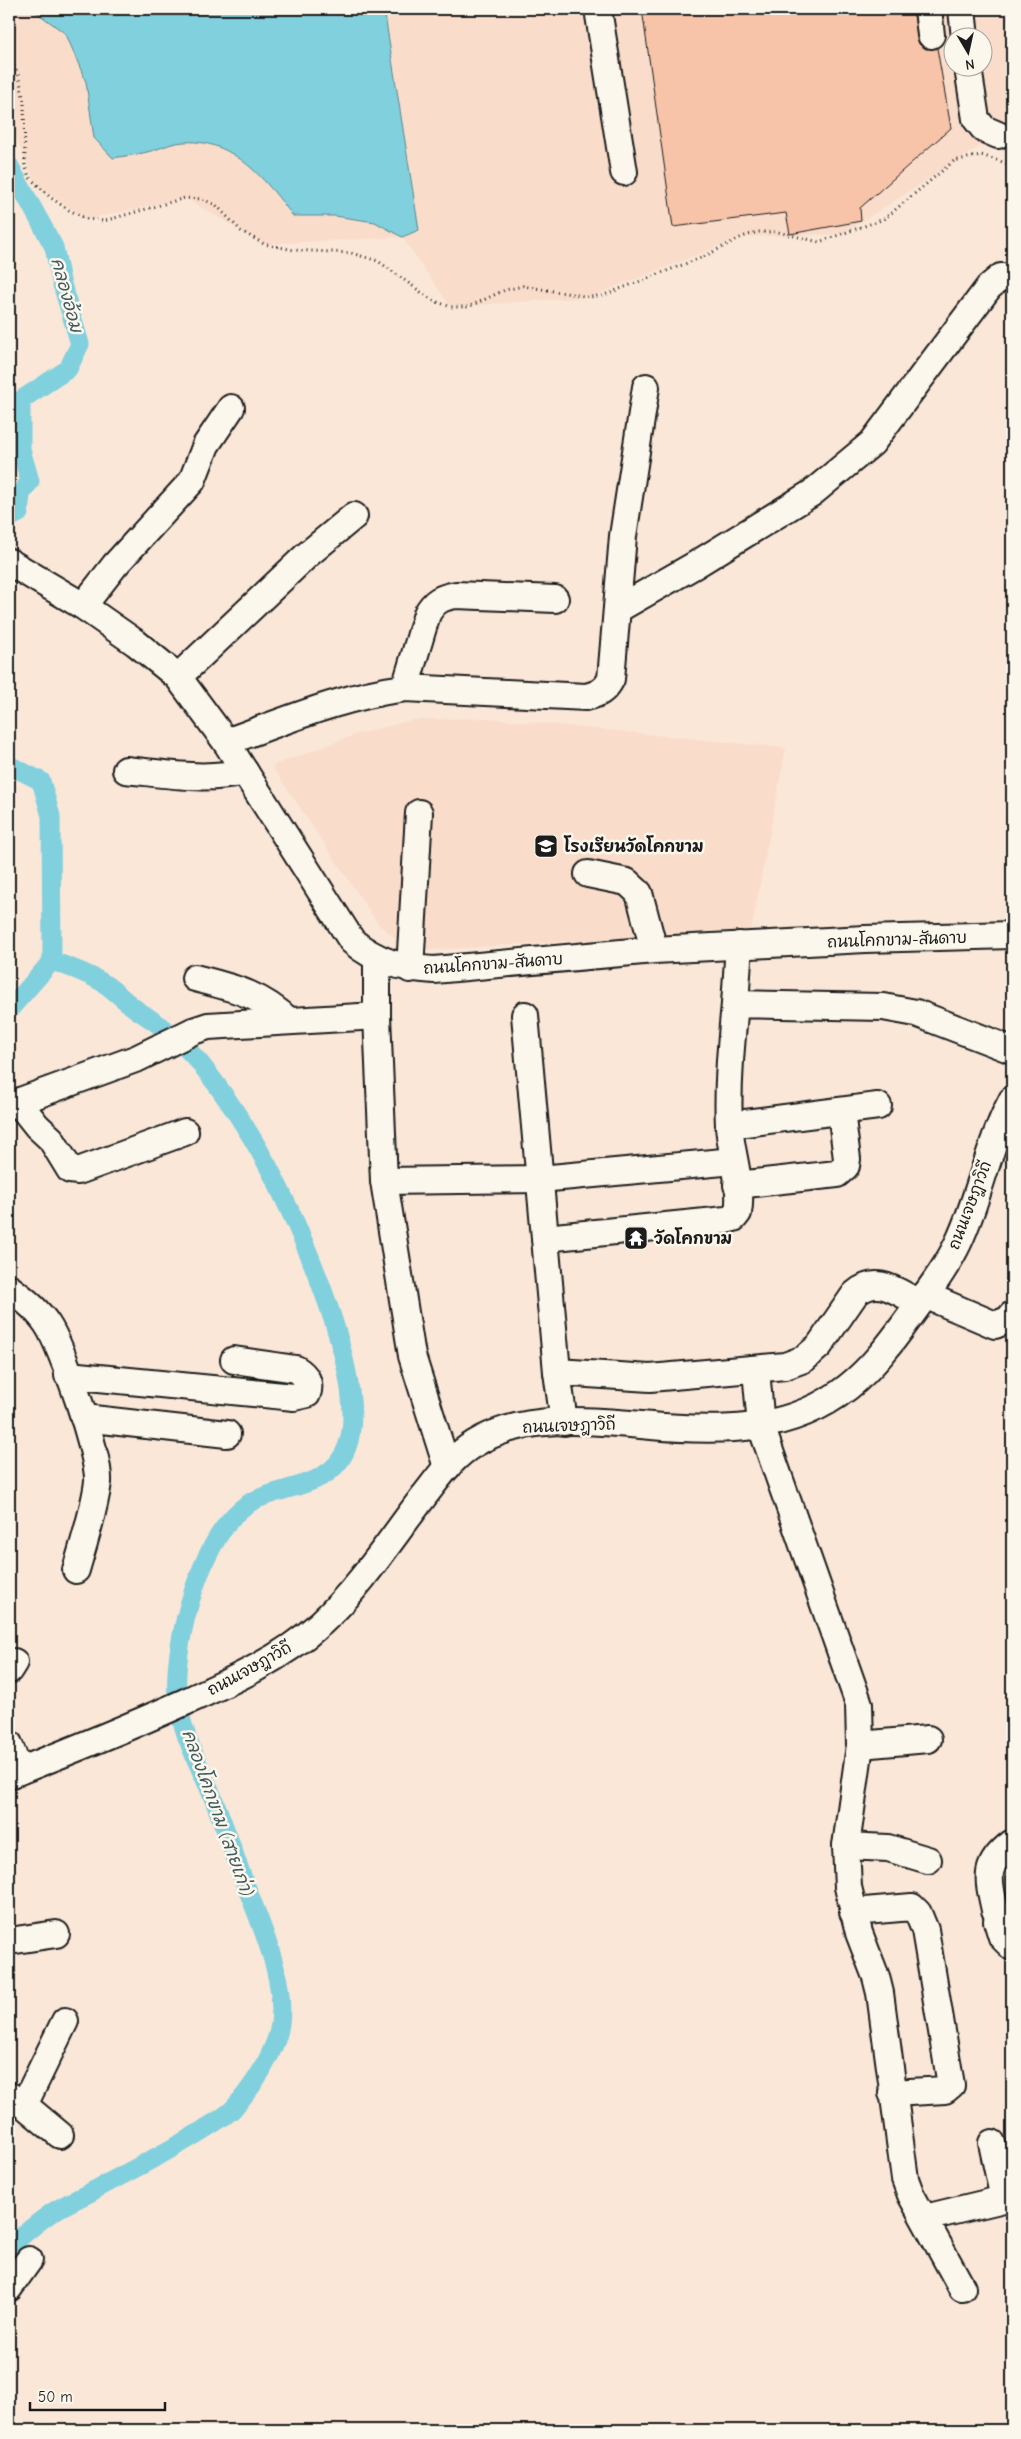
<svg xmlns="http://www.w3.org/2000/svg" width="1021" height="2439" viewBox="0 0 1021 2439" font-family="'Comic Neue','Playpen Sans Thai',sans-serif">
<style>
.built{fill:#f9dcca;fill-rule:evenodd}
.water{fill:#81d0de;stroke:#598890}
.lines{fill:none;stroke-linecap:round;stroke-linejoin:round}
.canal{stroke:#81d0de;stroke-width:19}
.building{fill:#f7c3a9;stroke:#1c1c1c}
.minor-casing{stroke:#1c1c1c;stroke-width:30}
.path{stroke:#1c1c1c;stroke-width:3;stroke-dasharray:1 4;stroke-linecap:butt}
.minor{stroke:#fbf7ec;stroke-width:26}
.labels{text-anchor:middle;stroke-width:5;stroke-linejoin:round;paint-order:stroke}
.poi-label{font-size:16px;font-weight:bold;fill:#1c1c1c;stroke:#fbf7ec;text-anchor:start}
.street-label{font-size:16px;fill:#1c1c1c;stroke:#fbf7ec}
.water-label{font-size:18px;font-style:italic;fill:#3f5b60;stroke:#fbf7ec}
</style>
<rect width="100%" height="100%" fill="#fae7d8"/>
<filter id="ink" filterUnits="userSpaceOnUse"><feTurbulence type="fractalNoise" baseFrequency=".02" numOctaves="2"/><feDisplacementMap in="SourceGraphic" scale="10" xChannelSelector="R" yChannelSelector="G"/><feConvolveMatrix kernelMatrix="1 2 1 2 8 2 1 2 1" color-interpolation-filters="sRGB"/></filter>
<g filter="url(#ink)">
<g class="built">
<path d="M9,9H1012V138L998,135L842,234L742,237L590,297L451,307L402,237L264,244L185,198L87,219L36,185L9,120ZM954,38H984V68H954Z"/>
<path d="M487,718L786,748L751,930L431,950L404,945L379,925L272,766L358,734L413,720Z"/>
</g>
<path class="water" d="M32,9H384L419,230L402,237L375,222L335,216H293C264,178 230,134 176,143C166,145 157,150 147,152C136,155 124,156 113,158L94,138L86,82L66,34Z"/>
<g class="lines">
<g class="canal">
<path d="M9,165L54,247L61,281L80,344L68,369L21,400V450L30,481L21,494L19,513L9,518"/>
<path d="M9,765L41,781L51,816L52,961"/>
<path d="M9,1010L52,961"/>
<path d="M9,2247C21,2237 34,2225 47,2216C60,2206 76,2200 91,2192C129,2171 169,2152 206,2128C215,2122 225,2117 233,2109C251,2089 267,2065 276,2040C294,1991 258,1919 241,1873C231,1845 221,1816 209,1788C196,1759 180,1728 177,1695C173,1641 202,1530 251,1502C285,1484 331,1489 347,1447C371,1384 299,1225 268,1166C249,1131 225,1094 200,1063C180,1040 162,1026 137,1010C126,1002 116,992 105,984C89,974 70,967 52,961"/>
</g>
</g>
<path class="building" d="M642,9H913L919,44L926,49L937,48L951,128L860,208L861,221L790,234L786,213L673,227Z"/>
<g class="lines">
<g class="minor-casing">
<g id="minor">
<path d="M598,9L624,172"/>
<path d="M928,9L931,35"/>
<path d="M962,9L965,38"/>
<path d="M968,68L976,119L984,129L998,135"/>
<path d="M9,562L83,606L136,643L178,677L226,742L352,941C377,962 401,968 434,970L654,950L865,939L1012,935"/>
<path d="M83,606L115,565L192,481L206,445L231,408"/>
<path d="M618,609L695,565L812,493L872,443L989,287L1001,277L1012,278"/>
<path d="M178,677L307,555L354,516"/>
<path d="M405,688L427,614C434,601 442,597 456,595L555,599"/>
<path d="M226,742C285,721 343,696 405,688L586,697C598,694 605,691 611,679L623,536L646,387"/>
<path d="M126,770C167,774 205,781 245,772"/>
<path d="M588,874L627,882L639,893L654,950"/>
<path d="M377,959V1016L384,1181L412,1356L447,1467"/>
<path d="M410,969L419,813"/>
<path d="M195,978C233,988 259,993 289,1021"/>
<path d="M735,1004L739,945"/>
<path d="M525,1015L557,1372L564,1422"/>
<path d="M18,1102L37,1126L51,1139L70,1170L78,1171L185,1132"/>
<path d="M9,1105L138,1058L193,1031L208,1026L377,1016"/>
<path d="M729,1125L878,1106"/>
<path d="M384,1181L540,1179L734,1161"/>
<path d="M737,1185L837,1174L846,1166L847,1159L841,1111"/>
<path d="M545,1238L726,1220L734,1218L738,1213C743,1185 731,1154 729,1126C727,1086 731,1044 735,1004L883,1007L916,1013L1012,1050"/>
<path d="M9,1288C23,1298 37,1309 47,1324C62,1346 100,1456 98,1482C94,1512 84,1542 76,1570"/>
<path d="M925,1295L995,1325L1010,1319L1012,1315"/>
<path d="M756,1370L761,1426L859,1704L860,1745L846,1846L848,1887L859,1933L876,1977L880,1993L905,2179L911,2195L962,2288"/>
<path d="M557,1372L650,1378L785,1366L804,1359L819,1346L855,1294C878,1274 897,1292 919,1303"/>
<path d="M68,1375L294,1397L307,1394C311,1383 306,1375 296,1369L234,1360"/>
<path d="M84,1418L227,1434"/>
<path d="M9,1670L14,1662"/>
<path d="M9,1744L19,1771"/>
<path d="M860,1745L928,1739"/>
<path d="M9,1775C68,1752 127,1728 185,1702C232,1681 283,1658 321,1623C361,1586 391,1539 424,1496C439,1477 453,1456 474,1444C521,1414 587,1420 641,1425C712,1432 788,1435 848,1387C872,1368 891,1343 909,1318C926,1294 946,1269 959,1241C980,1196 988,1145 1012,1100"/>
<path d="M846,1846L888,1848L928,1860"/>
<path d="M995,1910C988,1878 983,1865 1012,1843"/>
<path d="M853,1912L912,1907L918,1913L925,1930L951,2085L945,2090L892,2093"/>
<path d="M997,1921L1002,1937L1012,1947"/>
<path d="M9,1941L56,1934"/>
<path d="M10,2096L24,2105L60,2135"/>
<path d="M24,2105L65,2021"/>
<path d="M992,2143L1004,2199"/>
<path d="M925,2218L1012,2197"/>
<path d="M9,2288L29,2260"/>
</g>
</g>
<path class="path" d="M9,57L19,76L24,102L25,165L29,177L51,198L69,210L87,219L104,221L185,198L202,199L216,205L241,231L264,244L294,250L351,253L378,261L432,300L451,307H468L505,290L523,286L590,297L604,295L703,257L742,237L758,232H778L819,242L884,219L954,161L981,155L1012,165"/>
<use href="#minor" class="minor"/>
</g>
</g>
<defs>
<g id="school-square" transform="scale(1.25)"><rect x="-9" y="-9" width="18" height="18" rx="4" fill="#1c1c1c" stroke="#fbf7ec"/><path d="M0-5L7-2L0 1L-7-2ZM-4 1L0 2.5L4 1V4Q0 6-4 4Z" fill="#fff"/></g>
<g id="temple-square" transform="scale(1.25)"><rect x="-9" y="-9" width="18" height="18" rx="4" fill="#1c1c1c" stroke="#fbf7ec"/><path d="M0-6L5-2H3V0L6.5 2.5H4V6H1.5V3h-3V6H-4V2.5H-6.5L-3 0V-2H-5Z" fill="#fff"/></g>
</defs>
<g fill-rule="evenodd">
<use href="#school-square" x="546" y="846"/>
<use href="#temple-square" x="636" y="1238"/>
</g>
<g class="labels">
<g class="poi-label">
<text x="564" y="852">โรงเรียนวัดโคกขาม</text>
<text x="654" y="1244">วัดโคกขาม</text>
</g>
<g class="street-label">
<text transform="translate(897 939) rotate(-2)" y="6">ถนนโคกขาม-สันดาบ</text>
<text transform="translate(493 963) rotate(-4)" y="6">ถนนโคกขาม-สันดาบ</text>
<text transform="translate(969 1205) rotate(-69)" y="6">ถนนเจษฎาวิถี</text>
<text transform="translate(569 1425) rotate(-2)" y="6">ถนนเจษฎาวิถี</text>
<text transform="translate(249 1668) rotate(-29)" y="6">ถนนเจษฎาวิถี</text>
</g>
<g class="water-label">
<text transform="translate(67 295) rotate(75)" y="6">คลองอ้อม</text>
<text transform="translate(218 1813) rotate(70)" y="6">คลองโคกขาม (สายเก่า)</text>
</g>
</g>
<rect width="1021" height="2439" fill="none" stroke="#fbf7ec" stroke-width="30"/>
<rect x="15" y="15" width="991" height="2409" fill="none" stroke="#1c1c1c" stroke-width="2" filter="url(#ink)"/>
<g transform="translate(968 52) rotate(171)"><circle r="24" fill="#fbf7ec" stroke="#a29f99"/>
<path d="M0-4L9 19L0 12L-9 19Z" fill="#1c1c1c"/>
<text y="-8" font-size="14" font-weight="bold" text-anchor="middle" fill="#1c1c1c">N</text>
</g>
<path d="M30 2402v8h135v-8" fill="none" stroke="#1c1c1c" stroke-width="2.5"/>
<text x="38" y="2402" font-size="15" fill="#1c1c1c" stroke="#fbf7ec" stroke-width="4" paint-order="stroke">50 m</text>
</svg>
